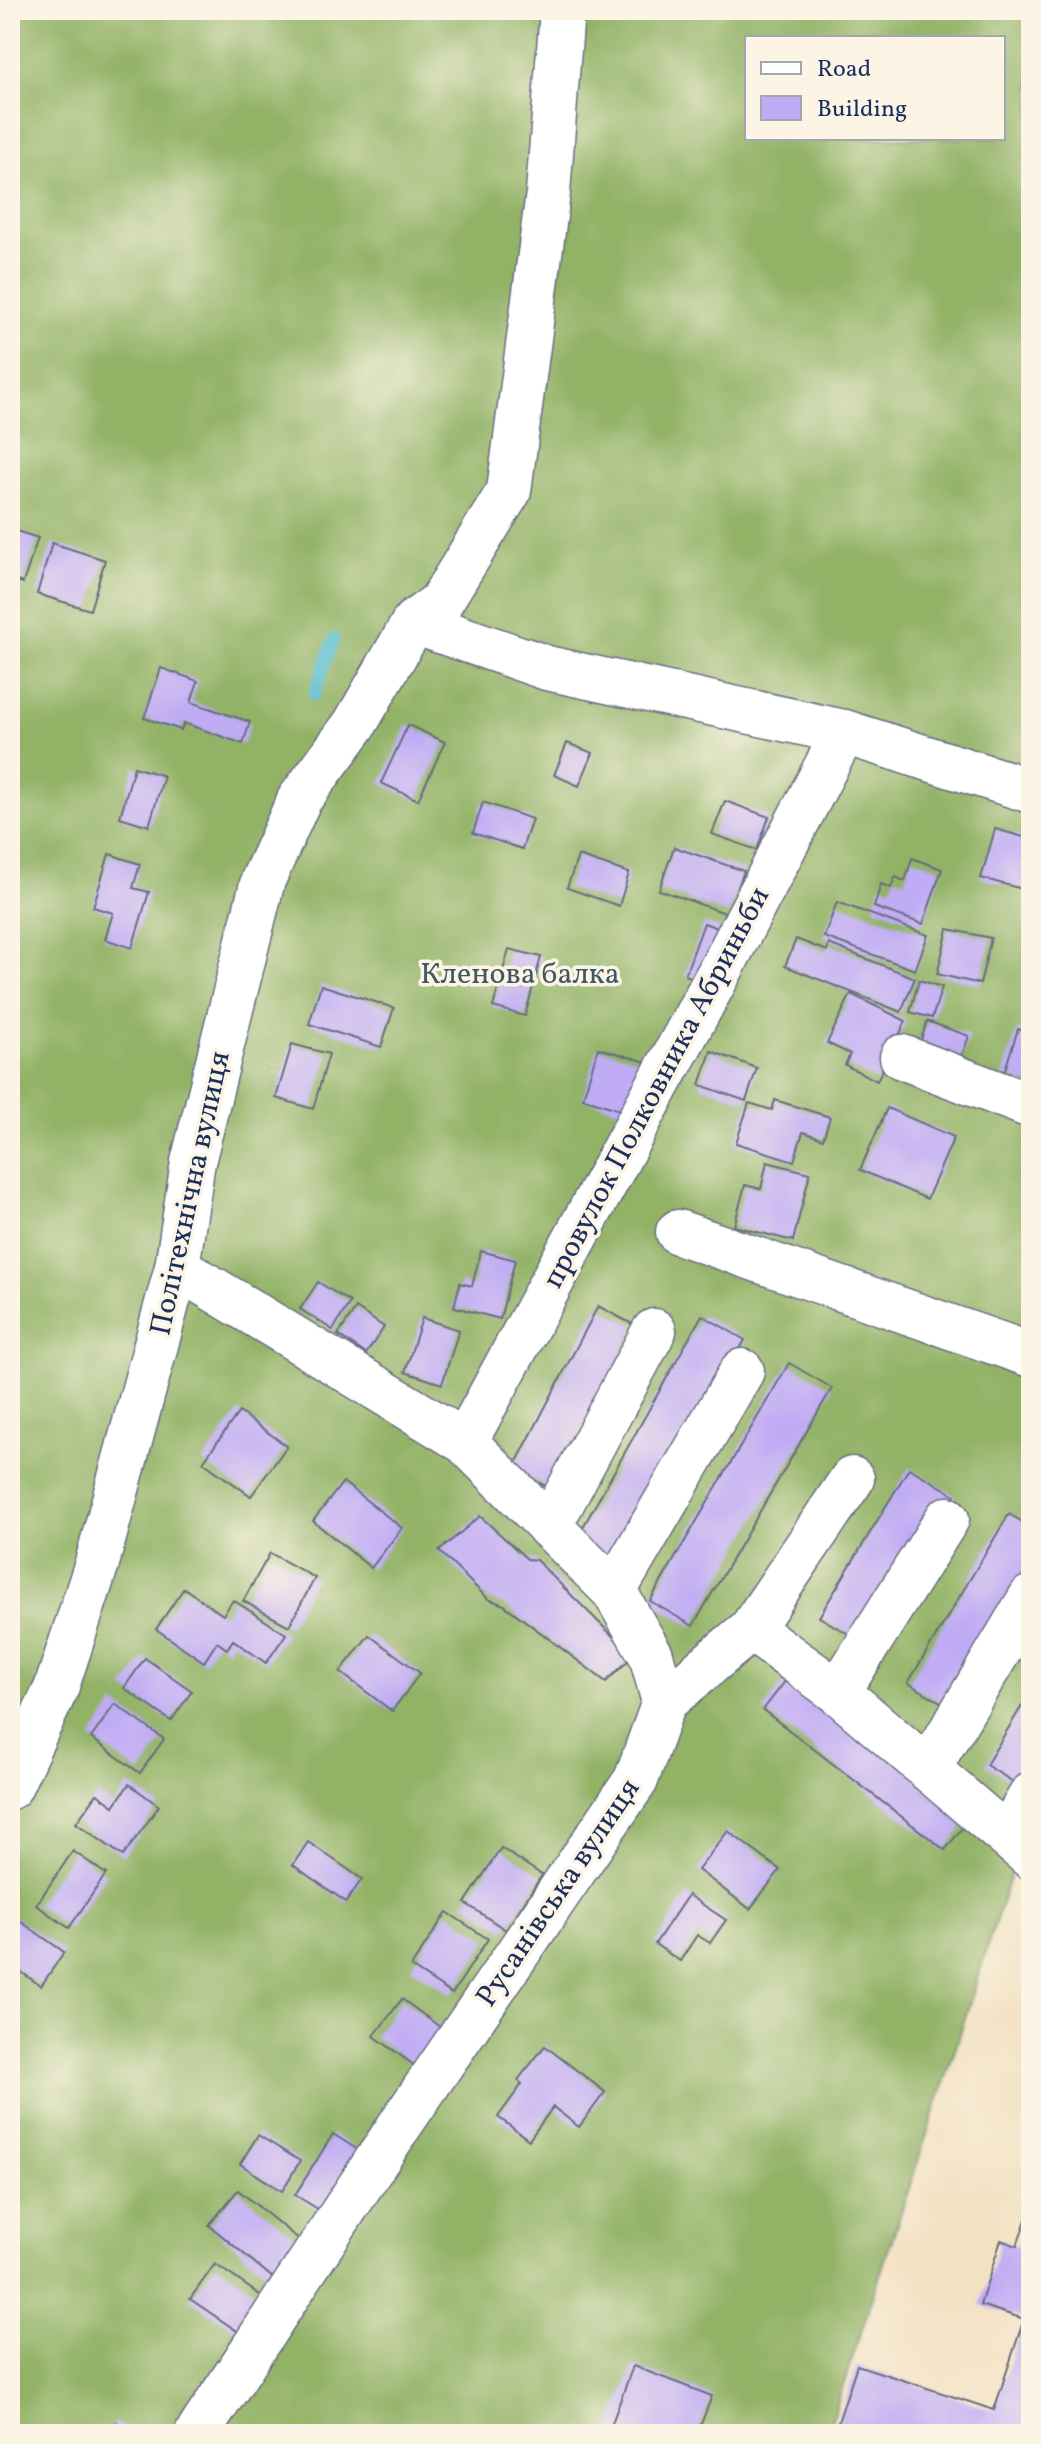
<svg xmlns="http://www.w3.org/2000/svg" width="1041" height="2444" viewBox="0 0 1041 2444" font-family="Vollkorn,serif">
<style>
.forest{fill:#92b266;stroke:#567062;stroke-width:2;fill-rule:evenodd}
.lines{fill:none;stroke-linecap:round;stroke-linejoin:round}
.stream{stroke:#53bdcf;stroke-width:12}
.building{fill:#c0acf4}
.minor-casing{stroke:#676d81;stroke-width:47}
.minor{stroke:#fff;stroke-width:44}
.labels{text-anchor:middle;stroke-width:7;stroke-linejoin:round;paint-order:stroke}
.park-label{font-size:30px;fill:#425764;stroke:#fcf5e5}
.street-label{font-size:30px;fill:#1b2f5e;stroke:#fcf5e5}
</style>
<rect width="100%" height="100%" fill="#fcf5e5"/>
<filter id="ink" filterUnits="userSpaceOnUse"><feTurbulence type="fractalNoise" baseFrequency=".0125" numOctaves="2"/><feDisplacementMap in="SourceGraphic" scale="16" xChannelSelector="R" yChannelSelector="G"/><feConvolveMatrix kernelMatrix="1 2 1 2 8 2 1 2 1" color-interpolation-filters="sRGB"/></filter>
<filter id="wash" filterUnits="userSpaceOnUse"><feTurbulence type="fractalNoise" baseFrequency=".006" numOctaves="4" result="noise"/><feDisplacementMap in="SourceGraphic" scale="32" xChannelSelector="R" yChannelSelector="G"/><feGaussianBlur stdDeviation="1.8" result="paint"/><feColorMatrix in="noise" values="0 0 0 0 0 0 0 0 0 0 0 0 0 0 0 0 0 1.4 0 .05"/><feComposite in="paint" operator="in"/></filter>
<g filter="url(#wash)">
<rect width="100%" height="100%" fill="#f3e1c3"/>
<path class="forest" d="M10,10H1031V1809L951,2062L827,2434H10ZM747,38H1003V138H747Z"/>
<g class="lines">
<path class="stream" d="M314,695L334,639"/>
</g>
<g id="blocks">
<g class="building">
<path d="M10,529L38,538L23,583L10,579Z"/>
<path d="M52,543L105,560L90,610L37,594Z"/>
<path d="M161,668L198,681L191,702L250,722L243,744L184,723L181,730L144,718Z"/>
<path d="M408,725L445,742L418,800L381,783Z"/>
<path d="M567,743L593,753L579,786L554,775Z"/>
<path d="M134,767L164,776L149,826L120,817Z"/>
<path d="M725,801L769,817L757,850L712,834Z"/>
<path d="M483,802L532,819L522,849L473,833Z"/>
<path d="M995,829L1031,839L1030,891L981,878Z"/>
<path d="M674,847L744,871L728,914L659,890Z"/>
<path d="M109,854L140,864L133,888L149,892L132,948L105,939L113,913L93,907Z"/>
<path d="M578,856L629,873L619,906L567,888Z"/>
<path d="M912,858L942,869L923,924L874,907L881,884L891,888L895,877L905,881Z"/>
<path d="M837,902L928,935L915,970L824,937Z"/>
<path d="M704,923L731,933L712,985L685,975Z"/>
<path d="M948,929L991,938L980,984L937,974Z"/>
<path d="M796,939L827,951L829,944L915,978L901,1012L785,966Z"/>
<path d="M509,949L541,957L525,1016L493,1007Z"/>
<path d="M919,980L942,987L932,1018L910,1012Z"/>
<path d="M321,985L394,1008L381,1047L309,1024Z"/>
<path d="M851,994L906,1021L877,1081L845,1065L850,1054L827,1043Z"/>
<path d="M927,1021L969,1036L961,1058L920,1043Z"/>
<path d="M1018,1029L1031,1033V1086L1003,1076Z"/>
<path d="M292,1044L329,1054L313,1109L276,1098Z"/>
<path d="M598,1048L647,1062L632,1114L583,1098Z"/>
<path d="M711,1051L757,1068L746,1101L700,1085Z"/>
<path d="M775,1100L830,1117L823,1139L803,1132L794,1161L736,1143L749,1103L772,1110Z"/>
<path d="M887,1108L954,1137L927,1199L860,1170Z"/>
<path d="M767,1162L810,1173L793,1241L734,1226L745,1185L761,1189Z"/>
<path d="M481,1251L515,1260L500,1319L454,1307L460,1283L472,1286Z"/>
<path d="M318,1282L350,1302L333,1330L300,1309Z"/>
<path d="M598,1306L636,1326L551,1489L513,1469Z"/>
<path d="M356,1308L384,1327L366,1354L338,1335Z"/>
<path d="M702,1315L745,1340L617,1566L574,1543Z"/>
<path d="M422,1318L459,1330L442,1384L405,1372Z"/>
<path d="M789,1363L832,1388L693,1626L650,1601Z"/>
<path d="M239,1412L287,1446L251,1496L203,1462Z"/>
<path d="M909,1468L955,1495L866,1644L819,1617Z"/>
<path d="M343,1482L402,1528L371,1568L313,1521Z"/>
<path d="M1009,1514L1031,1527V1573L951,1708L908,1683Z"/>
<path d="M480,1516L527,1559L536,1560L633,1656L606,1682L504,1605L488,1599L439,1551Z"/>
<path d="M270,1553L315,1578L289,1626L243,1601Z"/>
<path d="M184,1588L223,1615L233,1600L286,1634L266,1663L233,1640L227,1649L217,1642L204,1662L156,1629Z"/>
<path d="M369,1635L420,1673L392,1711L340,1672Z"/>
<path d="M145,1658L192,1691L171,1721L124,1688Z"/>
<path d="M790,1675L972,1815L945,1850L763,1710Z"/>
<path d="M1031,1691V1787L1028,1791L986,1765Z"/>
<path d="M115,1704L164,1739L140,1773L91,1738Z"/>
<path d="M129,1784L159,1806L123,1856L76,1823L97,1794L114,1806Z"/>
<path d="M728,1831L780,1870L750,1909L698,1870Z"/>
<path d="M308,1842L362,1879L346,1902L293,1865Z"/>
<path d="M501,1848L542,1875L506,1930L465,1903Z"/>
<path d="M73,1851L106,1874L69,1928L36,1905Z"/>
<path d="M688,1895L726,1920L710,1943L697,1935L680,1961L655,1944Z"/>
<path d="M447,1912L488,1939L452,1994L411,1967Z"/>
<path d="M13,1916L64,1952L41,1986L10,1964Z"/>
<path d="M402,1999L456,2039L429,2076L374,2036Z"/>
<path d="M545,2046L605,2092L579,2127L553,2107L529,2140L498,2117L522,2084L518,2080Z"/>
<path d="M333,2134L369,2157L331,2217L295,2195Z"/>
<path d="M258,2135L300,2161L282,2191L240,2164Z"/>
<path d="M238,2190L308,2247L279,2283L209,2225Z"/>
<path d="M1028,2214L1031,2215V2434H834L857,2365L994,2410L1024,2319L980,2305L1001,2240L1017,2246Z"/>
<path d="M215,2264L270,2302L246,2337L190,2299Z"/>
<path d="M633,2366L712,2396L697,2434H608Z"/>
<path d="M116,2422L135,2434H108Z"/>
</g>
</g>
</g>
<g filter="url(#ink)">
<use href="#blocks" fill-opacity="0" stroke="#676d81" stroke-width="2"/>
<g class="lines">
<g class="minor-casing">
<g id="minor">
<path d="M414,622L547,668L844,732L1031,791"/>
<path d="M902,1057L1031,1106"/>
<path d="M678,1232L1031,1355"/>
<path d="M177,1267L465,1442L614,1591L651,1655L664,1702L636,1780L400,2125L197,2434"/>
<path d="M465,1442L718,975L844,732"/>
<path d="M549,1527L654,1331"/>
<path d="M614,1591L742,1371"/>
<path d="M751,1629L852,1479"/>
<path d="M838,1692L947,1519"/>
<path d="M664,1702L751,1629L838,1692L1031,1857"/>
<path d="M928,1769L1031,1597"/>
<path d="M10,1787L56,1689L97,1563L177,1267L193,1162L263,880L299,800L355,724L414,622L440,603L509,491L548,193L562,10"/>
<path d="M1007,1836L1031,1795"/>
</g>
</g>
<use href="#minor" class="minor"/>
</g>
</g>
<g class="labels">
<g class="park-label">
<text x="520" y="983">Кленова балка</text>
</g>
<g class="street-label">
<text transform="translate(655 1087) rotate(-62)" y="10">провулок Полковника Абриньби</text>
<text transform="translate(189 1193) rotate(-78)" y="10">Політехнічна вулиця</text>
<text transform="translate(557 1892) rotate(-56)" y="10">Русанівська вулиця</text>
</g>
</g>
<rect width="1041" height="2444" fill="none" stroke="#fcf5e5" stroke-width="40"/>
<rect x="745" y="36" width="260" height="104" fill="#fcf5e5" stroke="#a2a6af" stroke-width="2"/>
<rect x="761" y="62" width="40" height="12" fill="#ffffff" stroke="#a2a6af" stroke-width="2"/>
<text x="817" y="76" font-size="24" fill="#1b2f5e">Road</text>
<rect x="761" y="96" width="40" height="24" fill="#c0acf4" stroke="#a2a6af" stroke-width="2"/>
<text x="817" y="116" font-size="24" fill="#1b2f5e">Building</text>
</svg>
